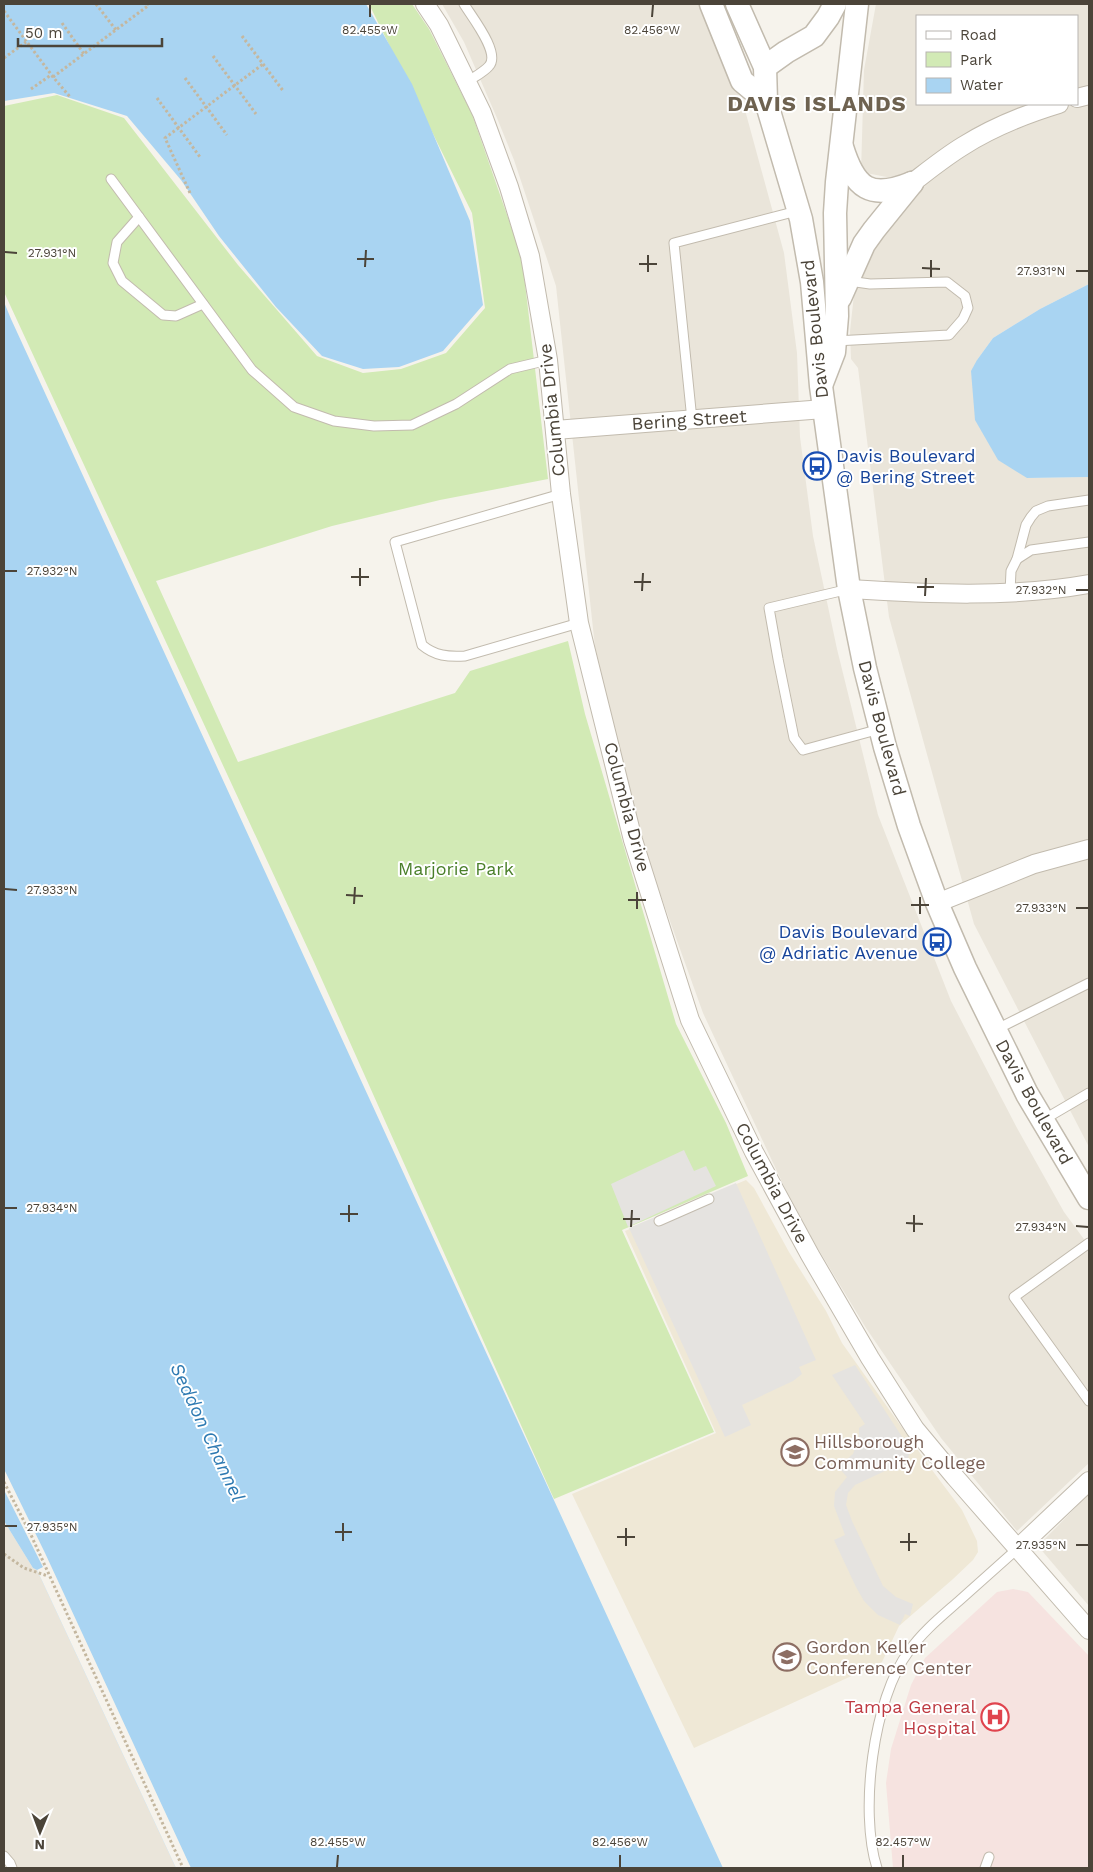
<svg xmlns="http://www.w3.org/2000/svg" width="1093" height="1872" viewBox="0 0 1093 1872" font-family="'Work Sans',sans-serif">
<style>
.residential{fill:#eae5da;fill-rule:evenodd}
.education{fill:#efe8d6}
.medical{fill:#f6e3e0}
.green{fill:#d2eab5}
.parking{fill:#e5e3e0}
.water{fill:#a9d4f2}
.pier{fill:#f6f3ec}
.lines{fill:none;stroke-linecap:round;stroke-linejoin:round}
.service-casing{stroke:#c2bbae;stroke-width:11}
.minor-casing{stroke:#c2bbae;stroke-width:20}
.tertiary-casing{stroke:#c2bbae;stroke-width:25}
.path{stroke:#c4b79f;stroke-width:3;stroke-dasharray:2.5 2.5;stroke-linecap:butt}
.service{stroke:#fff;stroke-width:9}
.minor{stroke:#fff;stroke-width:18}
.tertiary{stroke:#fff;stroke-width:22}
.ticks{fill:none;stroke:#4b4439;stroke-width:2}
.labels{text-anchor:middle;stroke-width:4;stroke-linejoin:round;paint-order:stroke}
.street-label{font-size:18px;fill:#4b4439;stroke:#fff}
.transit-label{font-size:18px;fill:#164399;stroke:#fff;text-anchor:start}
.park-label{font-size:18px;fill:#4a7f2a;stroke:#fff}
.education-label{font-size:18px;fill:#785e54;stroke:#fff;text-anchor:start}
.health-label{font-size:18px;fill:#be3a42;stroke:#fff;text-anchor:end}
.water-label{font-size:19px;font-style:italic;fill:#2e7ab2;stroke:#fff}
.district-label{font-size:22px;font-weight:bold;letter-spacing:1px;fill:#6e6250;stroke:#fff}
.ticks-label{font-size:12px;text-anchor:middle;fill:#4b4439;stroke:#fff;stroke-width:4;stroke-linejoin:round;paint-order:stroke}
</style>
<rect width="100%" height="100%" fill="#f6f3ec"/>
<g class="residential">
<path d="M442,4H699L715,35L745,110L784,253L797,353L800,437L813,536L837,649L878,815L951,1001L1017,1128L1064,1212L1089,1246V1463L1017,1531L941,1438L866,1328L797,1214L703,1013L638,832L595,647L556,286L514,160L497,118L464,42Z"/>
<path d="M876,4H1089V284L1040,309L993,338L977,360L1027,478L1089,477V1147L974,924L889,617L858,368L851,359L850,331L857,267L919,194L897,179L861,172L864,70ZM917,16H1077V104H917Z"/>
<path d="M1089,1494V1606L1038,1546Z"/>
<path d="M4,1521L33,1568L37,1570L176,1868H4Z"/>
</g>
<path class="education" d="M746,1180L754,1188L789,1252L826,1311L842,1343L932,1470L962,1510L977,1541L978,1552L973,1560L953,1579L899,1626L882,1662L694,1748L572,1494L716,1433L625,1231Z"/>
<path class="medical" d="M1013,1589L1028,1592L1089,1656V1868H893L886,1783L891,1749L911,1685L925,1658L997,1592Z"/>
<path class="green" d="M369,4H412L429,29L472,114L522,258L548,479L440,500L332,526L156,581L238,762L455,693L470,671L568,641L585,714L676,1024L726,1123L748,1176L622,1230L714,1432L554,1499L314,962L4,292V106L57,95L124,118L238,265L317,356L363,373L401,369L446,353L485,308L472,213Z"/>
<g class="parking">
<path d="M684,1150L694,1171L706,1166L716,1186L628,1227L611,1184Z"/>
<path d="M736,1183L816,1360L799,1367L802,1374L793,1381L742,1405L751,1425L725,1437L629,1228Z"/>
<path d="M855,1365L910,1449L907,1465L887,1470L855,1485L848,1493L846,1505L852,1521L883,1586L896,1597L913,1604L910,1616L905,1614L900,1625L878,1615L864,1601L856,1587L834,1540L845,1535L834,1506L835,1492L847,1477L838,1467L853,1454L859,1437V1428L865,1424L832,1375Z"/>
</g>
<g class="water">
<path d="M4,4H366L412,84L470,221L483,305L443,351L399,367L363,369L322,356L276,307L219,236L181,180L127,116L54,93L4,101Z"/>
<path d="M1089,284V477L1027,478L998,460L975,420L971,371L977,360L993,338L1040,309Z"/>
<path d="M4,302L11,319L723,1868H176L37,1570L33,1568L4,1521Z"/>
</g>
<path class="pier" d="M4,1469L45,1553L191,1868H176L37,1570L43,1567L4,1490Z"/>
<g class="lines">
<g class="service-casing">
<g id="service">
<path d="M464,4C471,16 501,53 489,66C484,72 474,77 467,82"/>
<path d="M111,179L252,370L294,407L334,421L374,426L412,425L456,404L510,369L548,360"/>
<path d="M139,217L117,242L113,263L122,281L163,315L176,316L203,304"/>
<path d="M835,341L949,335L963,319L968,308L965,296L947,282L870,284L849,281"/>
<path d="M692,420L674,243L797,211"/>
<path d="M561,494L395,542L422,645C435,656 448,657 465,656L579,623"/>
<path d="M1017,559L1031,550L1089,542"/>
<path d="M849,589L769,608L778,659L794,738L803,750L880,729"/>
<path d="M1010,592L1011,571L1017,559L1026,525L1031,517L1036,511L1048,506L1089,500"/>
<path d="M995,1030L1089,983"/>
<path d="M1043,1120L1089,1093"/>
<path d="M659,1221L709,1199"/>
<path d="M1089,1243L1014,1297L1089,1401"/>
<path d="M4,1856L10,1863L12,1868"/>
<path d="M877,1868C859,1812 873,1698 909,1651C923,1631 942,1616 960,1600C979,1583 998,1566 1017,1549"/>
<path d="M985,1868L989,1857"/>
</g>
</g>
<g class="minor-casing">
<g id="minor">
<path d="M425,4L439,25L482,113L509,187L530,256L548,360L561,494L579,623L633,840L690,1020L754,1152L810,1255L870,1358L915,1429L955,1477L1089,1630"/>
<path d="M1077,98L1089,95"/>
<path d="M912,183C929,170 945,157 963,146C993,127 1026,114 1059,104"/>
<path d="M555,430L824,409"/>
<path d="M849,589C929,594 1011,598 1089,584"/>
<path d="M937,903L1034,864L1089,849"/>
<path d="M1017,1549L1089,1481"/>
</g>
</g>
<g class="tertiary-casing">
<g id="tertiary">
<path d="M711,4L742,81L766,101"/>
<path d="M737,4L765,67L766,101L801,219L812,282L821,386L849,589L865,668L885,747L909,826L937,903L965,968L1027,1094L1089,1198"/>
<path d="M765,67L786,52L814,36L828,17L835,4"/>
<path d="M842,147C855,189 870,200 912,183"/>
<path d="M840,298L864,244L874,230L912,183"/>
<path d="M822,383L834,352L837,316L835,213L837,182L857,4"/>
</g>
</g>
<g class="path">
<path d="M96,4L116,30"/>
<path d="M4,11L53,77L71,98"/>
<path d="M62,23L84,54"/>
<path d="M242,36L284,92"/>
<path d="M213,56L256,114"/>
<path d="M4,58L26,42"/>
<path d="M53,77L149,5L148,4"/>
<path d="M185,78L227,135"/>
<path d="M31,89L51,75"/>
<path d="M157,98L200,157"/>
<path d="M190,193L165,138L263,64"/>
<path d="M4,1482L31,1535L183,1868"/>
<path d="M4,1554L24,1568L48,1576"/>
</g>
<use href="#service" class="service"/>
<use href="#minor" class="minor"/>
<use href="#tertiary" class="tertiary"/>
</g>
<path class="ticks" d="M370,17V5M652,17L653,5M5,252L17,253M357,259H374M639,264H657M365,267L366,250M922,268L940,269M1076,271H1088M648,272V255M931,277V260M5,571H17M351,577H369M634,582H651M360,586V568M917,587H934M1076,590H1088M642,591L643,573M925,596L926,578M5,889L17,890M346,895L363,896M628,900H646M354,904L355,887M911,905H929M1076,908H1088M637,909V892M920,914V897M5,1208H17M340,1214H358M623,1219H640M349,1222V1205M906,1223L923,1224M1076,1226L1088,1227M631,1227L632,1210M914,1232V1215M5,1526H17M335,1532H352M617,1537H635M343,1541V1523M900,1542H917M1076,1545H1088M626,1546V1528M909,1551V1533M337,1867L338,1855M620,1867V1855M903,1867V1855"/>
<defs>
<g id="bus-ring" transform="scale(1.4375)"><circle r="9.5" fill="#fff" stroke="#1a4fb4" stroke-width="1.5"/><path d="M-5-6H5V4H4V6H2V4H-2V6H-4V4H-5ZM-3.5-4V0h7V-4ZM-3.5 1.2v1.5H-2V1.2ZM2 1.2v1.5H3.5V1.2Z" fill="#1a4fb4"/></g>
<g id="university-ring" transform="scale(1.4375)"><circle r="9.5" fill="#fff" stroke="#8d6e63" stroke-width="1.5"/><path d="M0-5L7-2L0 1L-7-2ZM-4 1L0 2.5L4 1V4Q0 6-4 4Z" fill="#8d6e63"/></g>
<g id="hospital-ring" transform="scale(1.4375)"><circle r="9.5" fill="#fff" stroke="#e0444e" stroke-width="1.5"/><path d="M-5-5h3v3.5h4V-5h3V5h-3V1.5h-4V5h-3Z" fill="#e0444e"/></g>
</defs>
<g fill-rule="evenodd">
<use href="#bus-ring" x="817" y="466"/>
<use href="#bus-ring" x="937" y="942"/>
<use href="#university-ring" x="795" y="1452"/>
<use href="#university-ring" x="787" y="1657"/>
<use href="#hospital-ring" x="995" y="1717"/>
</g>
<g class="labels">
<g class="street-label">
<text transform="translate(815 329) rotate(-96)" y="6">Davis Boulevard</text>
<text transform="translate(552 410) rotate(-96)" y="6">Columbia Drive</text>
<text transform="translate(689 420) rotate(-4)" y="6">Bering Street</text>
<text transform="translate(882 728) rotate(75)" y="6">Davis Boulevard</text>
<text transform="translate(627 807) rotate(75)" y="6">Columbia Drive</text>
<text transform="translate(1034 1102) rotate(61)" y="6">Davis Boulevard</text>
<text transform="translate(772 1183) rotate(62)" y="6">Columbia Drive</text>
</g>
<g class="transit-label">
<text x="836" y="462">Davis Boulevard<tspan x="836" dy="21">@ Bering Street</tspan></text>
<text x="918" y="938" text-anchor="end">Davis Boulevard<tspan x="918" dy="21">@ Adriatic Avenue</tspan></text>
</g>
<g class="park-label">
<text x="456" y="875">Marjorie Park</text>
</g>
<g class="education-label">
<text x="814" y="1448">Hillsborough<tspan x="814" dy="21">Community College</tspan></text>
<text x="806" y="1653">Gordon Keller<tspan x="806" dy="21">Conference Center</tspan></text>
</g>
<g class="health-label">
<text x="976" y="1713">Tampa General<tspan x="976" dy="21">Hospital</tspan></text>
</g>
<g class="water-label">
<text transform="translate(208 1432) rotate(65)" y="7">Seddon Channel</text>
</g>
<g class="district-label">
<text x="817" y="111">DAVIS ISLANDS</text>
</g>
</g>
<g class="ticks-label">
<text x="370" y="34">82.455°W</text>
<text x="652" y="34">82.456°W</text>
<text x="52" y="257">27.931°N</text>
<text x="1041" y="275">27.931°N</text>
<text x="52" y="575">27.932°N</text>
<text x="1041" y="594">27.932°N</text>
<text x="52" y="894">27.933°N</text>
<text x="1041" y="912">27.933°N</text>
<text x="52" y="1212">27.934°N</text>
<text x="1041" y="1231">27.934°N</text>
<text x="52" y="1531">27.935°N</text>
<text x="1041" y="1549">27.935°N</text>
<text x="338" y="1846">82.455°W</text>
<text x="620" y="1846">82.456°W</text>
<text x="903" y="1846">82.457°W</text>
</g>
<rect width="1093" height="1872" fill="none" stroke="#4b4439" stroke-width="10"/>
<rect x="916" y="15" width="162" height="90" fill="#ffffff" stroke="#b7b4b0"/>
<rect x="926" y="31" width="25" height="8" fill="#ffffff" stroke="#b7b4b0"/>
<text x="960" y="40" font-size="15" fill="#4b4439">Road</text>
<rect x="926" y="52" width="25" height="15" fill="#d2eab5" stroke="#b7b4b0"/>
<text x="960" y="65" font-size="15" fill="#4b4439">Park</text>
<rect x="926" y="78" width="25" height="15" fill="#a9d4f2" stroke="#b7b4b0"/>
<text x="960" y="90" font-size="15" fill="#4b4439">Water</text>
<g transform="translate(40 1832) rotate(181)" stroke="#ffffff" stroke-width="4" paint-order="stroke">
<path d="M0-4L9 19L0 12L-9 19Z" fill="#4b4439"/>
<text y="-8" font-size="14" font-weight="bold" text-anchor="middle" fill="#4b4439">N</text>
</g>
<path d="M18 38v8h144v-8" fill="none" stroke="#4b4439" stroke-width="2.5"/>
<text x="25" y="38" font-size="15" fill="#4b4439" stroke="#ffffff" stroke-width="4" paint-order="stroke">50 m</text>
</svg>
